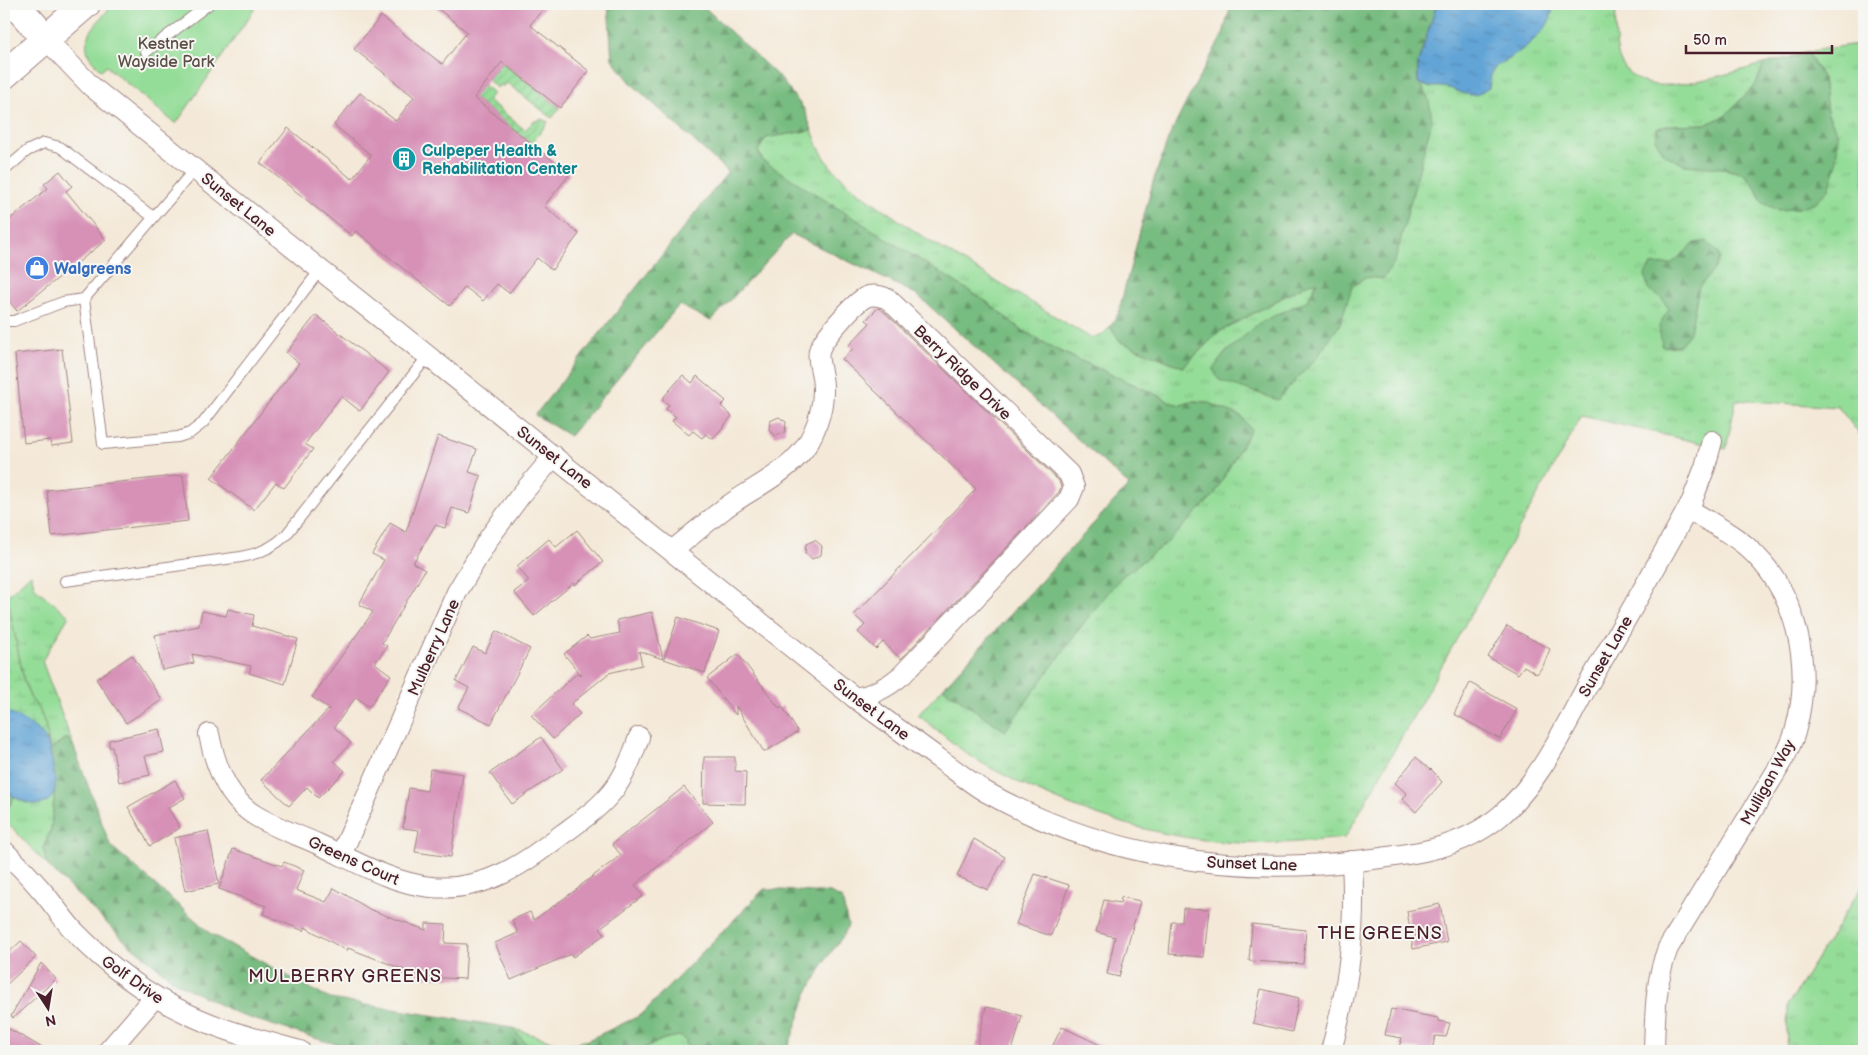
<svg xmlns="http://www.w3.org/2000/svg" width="1868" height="1055" viewBox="0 0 1868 1055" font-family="'Balsamiq Sans',sans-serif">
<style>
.grass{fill:url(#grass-tufts);stroke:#6f7e62}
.forest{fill:url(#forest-firs);stroke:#606e56}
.wetland{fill:url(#wetland-marsh);stroke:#6f7e62}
.park{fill:#94dd98;stroke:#6f7e62}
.garden{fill:url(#garden-furrows);stroke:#6f7e62}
.water{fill:url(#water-ripples);stroke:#566280}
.building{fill:#d791b7}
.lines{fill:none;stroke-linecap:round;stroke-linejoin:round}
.lane-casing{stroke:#9f8482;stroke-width:12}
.street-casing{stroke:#9f8482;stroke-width:22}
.secondary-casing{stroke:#9f8482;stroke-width:30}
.primary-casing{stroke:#9f8482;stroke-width:30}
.lane{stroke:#fff;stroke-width:10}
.street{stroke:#fff;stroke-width:20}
.secondary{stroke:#fff;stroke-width:28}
.primary{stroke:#fff;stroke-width:28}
.labels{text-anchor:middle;stroke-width:4;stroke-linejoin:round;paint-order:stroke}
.park-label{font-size:16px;fill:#5c4e46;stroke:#f6f6f2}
.culture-label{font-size:16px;font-weight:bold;fill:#0d838f;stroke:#f6f6f2;text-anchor:start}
.street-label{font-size:16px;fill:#4a1f2b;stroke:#f6f6f2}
.shop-label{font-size:16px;font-weight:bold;fill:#366cbe;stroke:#f6f6f2;text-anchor:start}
.neighbourhood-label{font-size:18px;letter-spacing:1px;fill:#4a1f2b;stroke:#f6f6f2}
</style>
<defs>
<pattern id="grass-tufts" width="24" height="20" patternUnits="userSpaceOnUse" patternTransform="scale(1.25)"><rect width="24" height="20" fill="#94dd98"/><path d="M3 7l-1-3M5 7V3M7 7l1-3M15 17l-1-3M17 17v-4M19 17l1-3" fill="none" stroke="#81bd83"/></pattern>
<pattern id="forest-firs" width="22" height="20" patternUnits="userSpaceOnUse" patternTransform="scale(1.25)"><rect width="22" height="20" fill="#77bc80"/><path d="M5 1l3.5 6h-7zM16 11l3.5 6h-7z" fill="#649869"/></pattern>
<pattern id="wetland-marsh" width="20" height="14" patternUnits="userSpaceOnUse" patternTransform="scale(1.25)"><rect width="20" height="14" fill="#94dd98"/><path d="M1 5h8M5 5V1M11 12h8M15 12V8" fill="none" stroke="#81bd83"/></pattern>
<pattern id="garden-furrows" width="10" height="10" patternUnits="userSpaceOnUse" patternTransform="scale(1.25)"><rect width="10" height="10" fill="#94dd98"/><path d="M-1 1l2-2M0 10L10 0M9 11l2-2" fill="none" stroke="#81bd83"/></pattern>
<pattern id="water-ripples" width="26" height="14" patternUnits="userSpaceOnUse" patternTransform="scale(1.25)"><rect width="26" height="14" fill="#62a4d6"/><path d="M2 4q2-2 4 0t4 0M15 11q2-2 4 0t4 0" fill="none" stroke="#5385ae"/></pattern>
</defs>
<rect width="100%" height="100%" fill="#f6f6f2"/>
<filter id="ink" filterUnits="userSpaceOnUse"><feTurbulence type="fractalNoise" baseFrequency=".02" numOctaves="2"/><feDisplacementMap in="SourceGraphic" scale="10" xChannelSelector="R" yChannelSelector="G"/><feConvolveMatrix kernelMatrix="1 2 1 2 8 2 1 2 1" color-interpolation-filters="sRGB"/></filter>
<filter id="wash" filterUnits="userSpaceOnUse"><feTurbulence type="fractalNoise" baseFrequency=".0096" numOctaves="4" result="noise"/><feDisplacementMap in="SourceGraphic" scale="20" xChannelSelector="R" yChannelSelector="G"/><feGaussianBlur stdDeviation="1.12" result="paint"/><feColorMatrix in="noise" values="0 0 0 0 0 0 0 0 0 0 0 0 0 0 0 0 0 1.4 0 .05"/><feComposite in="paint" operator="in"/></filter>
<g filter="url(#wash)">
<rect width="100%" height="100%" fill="#f4e9d8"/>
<g class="grass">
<path d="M1304,4H1616C1616,22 1614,40 1619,58C1623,69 1635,80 1646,83C1672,92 1736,71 1764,64L1756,84L1725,116L1707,124L1671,125L1721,168L1745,174L1755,187L1763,203L1838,135L1827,112L1823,79L1808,52L1823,49L1864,43V440L1838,407L1736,400L1726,449L1582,416L1345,838C1310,841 1275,845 1240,843C1150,839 1059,807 982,763C959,750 939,731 918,715L1206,402L1194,401L1181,405L1172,403L1153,393L1059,351L1020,329L987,302L790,180L763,161L758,151L766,138L812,130L819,148L830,166L853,188L926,239L1091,338L1101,336L1110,327L1121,342L1183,367L1219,332L1302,287Z"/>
<path d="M31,574L35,588L69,616L42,661L72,742L65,738L50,750L45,724L40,711L30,697L24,681L7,596Z"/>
<path d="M55,787L51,829L43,848L47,865L4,819V806L10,804L14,797C30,807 49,807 55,787Z"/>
<path d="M1864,883V1051H1786L1788,1005Z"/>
<path d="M512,1028L564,1045L588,1040L578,1051H533Z"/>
<path d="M679,1036L685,1039L689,1051H637L664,1039Z"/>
</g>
<g class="forest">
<path d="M608,4H701L780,78L804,109L812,130L766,138L758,151L763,161L987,302L1020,329L1059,351L1153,393L1172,403L1181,405L1194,401L1206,402L1241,416L1251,430L1235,457L1214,495L1169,541L1120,578L1086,620L1005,731L943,688L1129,485L916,294L792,234L711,321L679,305L570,436L535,415L728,172L632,84L612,59Z"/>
<path d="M1231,4H1437L1418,63V82C1429,92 1430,106 1432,120L1395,261L1383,279L1365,277L1352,287L1340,324L1318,356L1278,400L1219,380L1213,369L1225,353L1259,323L1308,300L1317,282L1309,283L1219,332L1183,367L1121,342L1110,327L1118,314L1153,182L1169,137L1194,87L1223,34Z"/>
<path d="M1808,52L1823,79L1827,112L1838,135L1836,166L1829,189L1816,202L1795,209L1777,210L1763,203L1755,187L1745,174L1721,168L1685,165L1665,155L1655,139L1657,128L1671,125L1707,124L1725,116L1756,84L1764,64Z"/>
<path d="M1707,241L1717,251L1720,258L1714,270L1699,287L1690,333L1679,346L1662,347L1659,326L1669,309L1661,298L1648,289L1645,274L1651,265L1671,264L1695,243Z"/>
<path d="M66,738L72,742L110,845L211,934L330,999L512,1028L533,1051H364L321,1040L240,1015L177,983L125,941L47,865L43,848L51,829L55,787L50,750Z"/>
<path d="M4,788L14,797L11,804L4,806Z"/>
<path d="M764,889L830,893L842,899L848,925L844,935L826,959L807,994L787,1051H689L685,1039L679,1036L664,1039L637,1051H578L588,1040L641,1015Z"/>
</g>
<path class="wetland" d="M7,596L24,681L30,697L40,711L45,724L50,750L47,740L4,709V599Z"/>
<path class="park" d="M113,4H258L176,124L106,66L101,70C71,43 94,28 113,4Z"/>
<g class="garden">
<path d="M502,62L560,108L552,118L507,83L503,86L499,85L497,88L488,80Z"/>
<path d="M478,80L493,93L488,100L525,130L533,122L541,119L548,122L531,144L468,93Z"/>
</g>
<g class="water">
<path d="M1437,4H1552C1557,26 1524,49 1507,60C1502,63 1494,66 1492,72C1490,77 1490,83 1489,88C1484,91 1480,94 1475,95C1464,96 1458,90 1448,88C1438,85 1426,90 1418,82V63Z"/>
<path d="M4,709C18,719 34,723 45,738C49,744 50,752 52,760C53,768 56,778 55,787C51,817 16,802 4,788Z"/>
</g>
<g id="blocks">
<g class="building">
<path d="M432,4H547L530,25L589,71L560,108L502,62L474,98L570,174L544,206L579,234L552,270L537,258L509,293L497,284L483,301L465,287L450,306L356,231L352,236L260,163L288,128L352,179L371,155L334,125L360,93L396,121L414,97L354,49L381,16L442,64L467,32Z"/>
<path d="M60,171L72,186L66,191L106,240L17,311L4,295V224L48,188L44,184Z"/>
<path d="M878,308L881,309L1059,481L1061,487L1059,492L901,659L883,642L876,649L858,632L865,625L854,615L976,489L842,359L853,349L849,345L870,323L866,320Z"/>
<path d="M316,315L389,372L360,411L341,396L305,444L313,449L284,488L276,482L254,510L211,478L299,363L286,353Z"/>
<path d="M62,349L73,443L51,446L50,440L24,443L15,354Z"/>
<path d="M683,375L692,383L697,376L726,401L721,406L732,416L713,439L706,434L702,438L693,431L689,435L672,421L676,417L666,409L669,405L662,399Z"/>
<path d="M779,417L786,422L785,432L776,436L769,430L770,421Z"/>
<path d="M438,436L477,449L469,472L481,476L469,513L452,508L445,528L435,525L413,563L425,570L382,643L387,646L375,663L391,675L369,707L356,697L334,727L351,743L334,761L345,771L318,798L307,787L289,806L261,780L329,709L312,697L373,612L359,604L384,560L372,554L390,523L406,532Z"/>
<path d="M183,475L188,521L52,536L47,490Z"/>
<path d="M577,530L603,562L575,585L574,583L534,616L514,592L529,581L517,566L549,539L556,547Z"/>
<path d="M815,540L822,546L821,555L812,559L805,553L806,544Z"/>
<path d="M228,609L254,615L252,626L298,639L285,684L249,673L251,666L192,654L194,663L162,670L155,635L199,626L202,611L226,616Z"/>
<path d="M652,612L663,659L639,651L642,665L609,673L571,704L580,714L553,739L531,715L577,673L582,676L564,654L587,636L590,639L620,633L617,620Z"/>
<path d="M678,617L719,631L705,673L664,659Z"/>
<path d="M1507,626L1550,649L1543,666L1537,674L1524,666L1518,674L1488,657Z"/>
<path d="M496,631L530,649L491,724L458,708L469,688L456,681L473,647L485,653Z"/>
<path d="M738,654L779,708L782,706L798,732L764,752L736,706V715L707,678Z"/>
<path d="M132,655L162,700L126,723L96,679Z"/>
<path d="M1470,683L1517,709L1500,739L1454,714Z"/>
<path d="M159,729L164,752L145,756L150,775L119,782L112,747H109V740Z"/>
<path d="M541,737L563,769L512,804L490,773Z"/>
<path d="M704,757H735V771L746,772L745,804L703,803Z"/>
<path d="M1416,757L1430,770L1431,769L1442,782L1416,812L1402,799L1407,794L1395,783Z"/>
<path d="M430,769L463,774L451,857L415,852L419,830L403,828L409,788L427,791Z"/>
<path d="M175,780L185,798L168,808L180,828L150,846L128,807Z"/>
<path d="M684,787L713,822L635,885L643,896L600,928L605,934L573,957L571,954L511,980L495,943L518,933L512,920L530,912L534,920L580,887V886L621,855L612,844Z"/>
<path d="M208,831L219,884L185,891L174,838Z"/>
<path d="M974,839L1005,857L988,890L957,876Z"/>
<path d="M233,849L282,866L284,862L304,870L296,890L326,902L334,888L371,910L426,930V923L446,924L445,943L467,944L465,979L423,977L348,948L347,951L305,927L304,931L263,914L266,906L219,889Z"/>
<path d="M1035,874L1069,885L1051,936L1016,924Z"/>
<path d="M1121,897L1140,901L1119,977L1107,974L1115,937L1096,932L1104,900L1120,903Z"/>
<path d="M1440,904L1447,942L1413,949L1407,911Z"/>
<path d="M1183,908L1209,909L1204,957L1169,954L1172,922H1182Z"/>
<path d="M1252,924L1306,930L1303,964L1249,961Z"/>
<path d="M21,941L36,957L4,987V957Z"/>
<path d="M41,963L56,979L13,1018L11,1016Z"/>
<path d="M1261,989L1299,998L1292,1032L1253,1023Z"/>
<path d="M986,1007L1007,1011L1022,1016L1012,1051L977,1046Z"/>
<path d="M1391,1009L1438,1018V1021L1450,1023L1446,1037L1435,1036L1432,1051L1399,1047L1402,1038L1385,1035Z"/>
<path d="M4,1026L48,1051H4Z"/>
<path d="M1062,1027L1113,1051H1050Z"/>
</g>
</g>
</g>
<g filter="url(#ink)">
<use href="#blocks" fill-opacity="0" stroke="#9f8482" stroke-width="1"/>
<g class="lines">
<g class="lane-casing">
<g id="lane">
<path d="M146,52L209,4"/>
<path d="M4,171L27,151L44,143L60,147L153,217"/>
<path d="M84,299L103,444L178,437L190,433L203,423L320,270"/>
<path d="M4,321H14L63,302L84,299L195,169"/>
<path d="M65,581L241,557C259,554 273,548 286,535L428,356"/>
</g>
</g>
<g class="street-casing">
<g id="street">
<path d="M46,39L92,87L855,698C883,718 910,738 938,758C954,769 969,782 986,792C1102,857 1234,877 1365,860C1414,854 1461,849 1500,816C1541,781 1563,729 1589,683C1624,623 1659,562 1692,501L1705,467L1712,441"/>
<path d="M672,551C689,537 707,522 725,508C751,489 784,475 804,449C818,429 826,401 822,377C821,369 817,359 819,351C822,339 855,302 866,297C873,294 881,296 888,299L1069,474L1074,487L1069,499L902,675C888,687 874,695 855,698"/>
<path d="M209,734C215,765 227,799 256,816C276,828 298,835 318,844C355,861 391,883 431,887C486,892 523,864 564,833C582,820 601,807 615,788C626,773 633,755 639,737"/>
<path d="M4,851C18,864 31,878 43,892C54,905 63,919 74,931C107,965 145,994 188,1014C223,1031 263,1041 300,1051"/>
<path d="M341,855L457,592L489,538L520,496L554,456"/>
<path d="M108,1051L155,997"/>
<path d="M1331,1051C1349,985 1356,930 1352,861"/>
<path d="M1654,1051C1655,1016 1655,981 1668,948L1784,759C1788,749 1794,739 1796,728C1813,664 1797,590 1746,546C1728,531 1708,521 1688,509"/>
</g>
</g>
<g class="secondary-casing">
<path id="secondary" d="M15,4L46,39"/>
</g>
<g class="primary-casing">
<path id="primary" d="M4,75L86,4"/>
</g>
<use href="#lane" class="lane"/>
<use href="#street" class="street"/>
<use href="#secondary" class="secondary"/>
<use href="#primary" class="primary"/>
</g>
</g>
<defs>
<g id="building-disc" transform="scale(1.25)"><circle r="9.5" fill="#0f9aa8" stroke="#f6f6f2"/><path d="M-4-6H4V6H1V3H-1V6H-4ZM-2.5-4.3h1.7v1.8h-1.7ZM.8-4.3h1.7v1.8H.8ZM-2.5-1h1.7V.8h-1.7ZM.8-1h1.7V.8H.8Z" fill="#fff"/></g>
<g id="shop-disc" transform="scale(1.25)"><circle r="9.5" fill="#3f7fe0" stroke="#f6f6f2"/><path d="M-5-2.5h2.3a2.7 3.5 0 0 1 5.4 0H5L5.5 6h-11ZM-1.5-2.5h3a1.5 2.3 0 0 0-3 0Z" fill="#fff"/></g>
</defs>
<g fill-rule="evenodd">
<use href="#building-disc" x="404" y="159"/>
<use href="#shop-disc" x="37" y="268"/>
</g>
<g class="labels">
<g class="park-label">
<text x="166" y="49">Kestner<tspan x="166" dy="18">Wayside Park</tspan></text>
</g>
<g class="culture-label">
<text x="422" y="156">Culpeper Health &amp;<tspan x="422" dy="18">Rehabilitation Center</tspan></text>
</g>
<g class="street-label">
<text transform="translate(239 204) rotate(39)" y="6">Sunset Lane</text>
<text transform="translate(963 372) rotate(44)" y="6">Berry Ridge Drive</text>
<text transform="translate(555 457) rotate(38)" y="6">Sunset Lane</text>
<text transform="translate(433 647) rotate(-66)" y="6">Mulberry Lane</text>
<text transform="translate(1605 656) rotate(-60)" y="6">Sunset Lane</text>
<text transform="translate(872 709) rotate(37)" y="6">Sunset Lane</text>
<text transform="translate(1767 782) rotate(-61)" y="6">Mulligan Way</text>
<text transform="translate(354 860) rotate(24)" y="6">Greens Court</text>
<text transform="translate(1252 863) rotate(2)" y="6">Sunset Lane</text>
<text transform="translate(133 979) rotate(35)" y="6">Golf Drive</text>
</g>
<g class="shop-label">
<text x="54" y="274">Walgreens</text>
</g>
<g class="neighbourhood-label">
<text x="1380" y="939">THE GREENS</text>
<text x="345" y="982">MULBERRY GREENS</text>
</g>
</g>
<rect width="1868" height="1055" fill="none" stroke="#f6f6f2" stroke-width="20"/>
<g transform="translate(48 1008) rotate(168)" stroke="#f6f6f2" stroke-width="4" paint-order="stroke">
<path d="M0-4L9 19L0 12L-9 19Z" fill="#4a1f2b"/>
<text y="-8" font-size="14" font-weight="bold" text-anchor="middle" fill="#4a1f2b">N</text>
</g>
<path d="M1686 45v8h146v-8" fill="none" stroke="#4a1f2b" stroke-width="2.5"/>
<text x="1693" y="45" font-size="15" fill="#4a1f2b" stroke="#f6f6f2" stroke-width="4" paint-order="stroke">50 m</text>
</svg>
